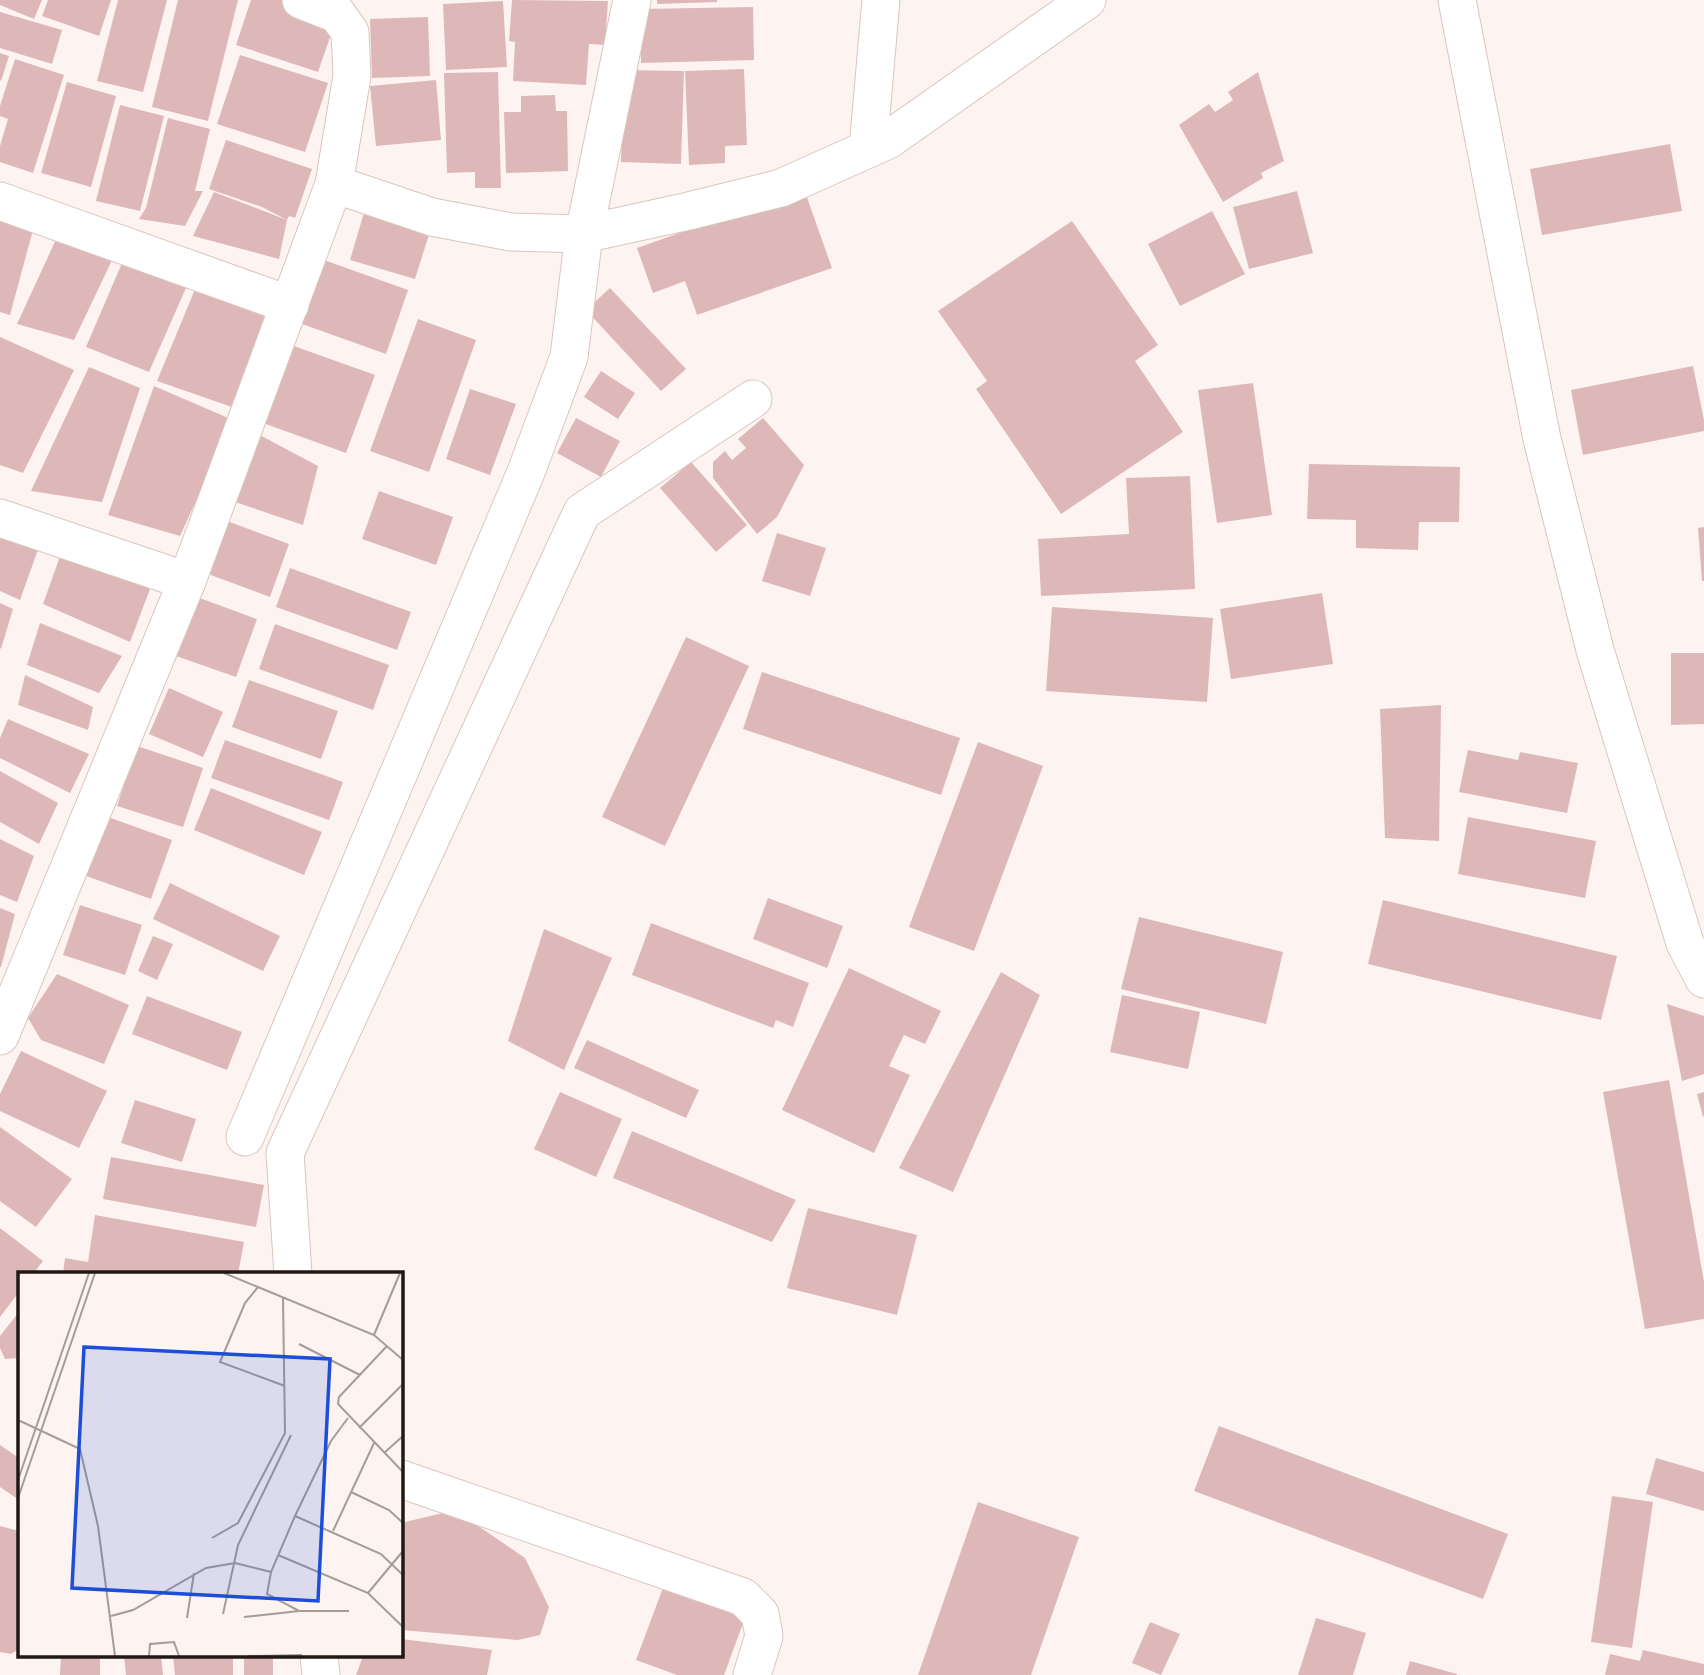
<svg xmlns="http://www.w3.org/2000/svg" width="1704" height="1675" viewBox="0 0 1704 1675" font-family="Cabin,sans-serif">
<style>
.building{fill:#deb8b8}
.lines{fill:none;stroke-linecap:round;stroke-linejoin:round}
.minor-casing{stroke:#dac5bd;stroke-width:39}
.minor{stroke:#fff;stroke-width:37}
.inset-road{fill:none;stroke:#a49c99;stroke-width:2}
.view{fill:#1d4ed8;fill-opacity:0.15;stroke:#1d4ed8;stroke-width:3.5}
.inset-edge{fill:none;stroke:#1f1815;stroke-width:3.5}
</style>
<rect width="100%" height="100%" fill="#fdf4f1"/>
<g class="building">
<path d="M0,0H42L34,19L0,5Z"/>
<path d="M48,0H111L99,36L42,16Z"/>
<path d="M118,0H167L143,92L97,81Z"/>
<path d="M178,0H238L208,121L152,107Z"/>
<path d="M251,0H286L337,17L318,72L236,45Z"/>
<path d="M512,0L608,1L605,45L589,44L586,85L513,81L515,42L509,41Z"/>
<path d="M657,0H717V2L657,4Z"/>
<path d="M503,1L507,67L446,70L443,4Z"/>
<path d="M753,7L754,60L641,63L640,9Z"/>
<path d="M0,12L62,30L52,64L0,48Z"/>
<path d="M428,17L430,76L372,78L370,19Z"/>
<path d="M0,53L9,56L1,81L0,80Z"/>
<path d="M240,55L328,83L305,152L217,124Z"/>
<path d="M15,59L64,75L33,173L0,162V146L8,119L0,116V106Z"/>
<path d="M744,69L747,145L725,146V163L689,165L685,71Z"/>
<path d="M624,70L684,71L681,164L621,162Z"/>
<path d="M498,72L501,188H475V172L447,173L444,73Z"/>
<path d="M1258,72L1284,161L1261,173L1263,178L1223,202L1179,125L1209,104L1215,112L1233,100L1228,92Z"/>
<path d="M436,80L441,140L376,146L370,86Z"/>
<path d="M67,82L116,96L91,187L41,173Z"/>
<path d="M555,95L556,111H567L568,171L506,173L504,112H521V96Z"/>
<path d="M120,105L164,116L140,211L96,201Z"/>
<path d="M168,118L210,129L195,191H203L185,226L139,219L146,208Z"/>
<path d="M226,140L312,169L295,218L289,216L287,220L262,207L209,189Z"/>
<path d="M1670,144L1682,211L1542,235L1530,169Z"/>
<path d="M804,189L832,268L697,315L685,281L653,293L637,248Z"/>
<path d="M1297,191L1313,253L1249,269L1233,207Z"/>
<path d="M214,192L287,220L279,259L193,236Z"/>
<path d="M366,206L432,225L415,279L350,260Z"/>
<path d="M1212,211L1245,274L1180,306L1148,244Z"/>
<path d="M0,216L33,230L10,315L0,312Z"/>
<path d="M1072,221L1158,345L1135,361L1183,432L1061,514L976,389L987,381L938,311Z"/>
<path d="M59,233L115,254L74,340L17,324Z"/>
<path d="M125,256L189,281L149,372L86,347Z"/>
<path d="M324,260L408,290L386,354L302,324Z"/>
<path d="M198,282L272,309L232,407L157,381Z"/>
<path d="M610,288L686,369L661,391L586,310Z"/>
<path d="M418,319L476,340L429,472L370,451Z"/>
<path d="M0,337L74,370L23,473L0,465Z"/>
<path d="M291,345L375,375L346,453L263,423Z"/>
<path d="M1693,366L1704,420V431L1583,455L1571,390Z"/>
<path d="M89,367L140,388L102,502L31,491Z"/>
<path d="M601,371L635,393L618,419L584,397Z"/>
<path d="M1253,383L1272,515L1217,523L1198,390Z"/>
<path d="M154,386L233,420L180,536L108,515Z"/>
<path d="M470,389L516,404L490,475L446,459Z"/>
<path d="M576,418L620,441L601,477L557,453Z"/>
<path d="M763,418L804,465L777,517L757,534L713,478V462L725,451L732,460L746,448L738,439Z"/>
<path d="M256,433L318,466L303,525L232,501Z"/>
<path d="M691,462L747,525L716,552L660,488Z"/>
<path d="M1309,464L1460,467L1459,522H1419L1418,550L1356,548V520L1307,519Z"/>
<path d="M1190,476L1195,589L1041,596L1038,539L1129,534L1126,478Z"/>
<path d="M379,491L453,517L436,565L362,539Z"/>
<path d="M227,521L289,544L270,597L208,574Z"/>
<path d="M1704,527V581H1702L1698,528Z"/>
<path d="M0,531L40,544L20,600L0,591Z"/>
<path d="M777,533L826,548L810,596L762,581Z"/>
<path d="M63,548L150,589L130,642L43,604Z"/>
<path d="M290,568L411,612L397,650L276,607Z"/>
<path d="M1322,593L1333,664L1231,679L1220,609Z"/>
<path d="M197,597L257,619L236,677L176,656Z"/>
<path d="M0,603L13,609L1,649L0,648Z"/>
<path d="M1052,607L1213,618L1207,702L1046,691Z"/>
<path d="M40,623L122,656L99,693L27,665Z"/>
<path d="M275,624L389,665L373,710L259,669Z"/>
<path d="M686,637L749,666L665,846L602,817Z"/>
<path d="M1671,653H1704V724L1671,725Z"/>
<path d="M762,672L960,738L941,795L743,729Z"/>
<path d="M25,675L93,707L88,730L18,705Z"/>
<path d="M249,680L338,711L321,759L232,727Z"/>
<path d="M169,688L223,712L203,757L149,734Z"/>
<path d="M1441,705L1439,841L1385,838L1380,709Z"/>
<path d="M8,719L89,754L70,793L0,758V738Z"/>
<path d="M225,740L343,782L329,820L211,778Z"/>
<path d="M978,742L1043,766L974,951L909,927Z"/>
<path d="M137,746L203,768L183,827L117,806Z"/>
<path d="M1468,750L1518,760L1520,752L1578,763L1567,813L1459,792Z"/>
<path d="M0,771L58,803L39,844L0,822Z"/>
<path d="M211,788L322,832L304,875L194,830Z"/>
<path d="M108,817L172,840L151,899L86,876Z"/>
<path d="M1468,817L1596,841L1585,898L1458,874Z"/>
<path d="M0,839L34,856L17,902L0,895Z"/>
<path d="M170,883L280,936L263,971L153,919Z"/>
<path d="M768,898L843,926L827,968L753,939Z"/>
<path d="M1383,900L1617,956L1601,1020L1368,964Z"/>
<path d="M80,905L142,925L125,975L63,955Z"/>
<path d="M0,908L15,914L1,967H0Z"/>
<path d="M1139,917L1283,952L1266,1024L1121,989Z"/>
<path d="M651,923L809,983L793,1027L776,1020L773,1028L632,975Z"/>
<path d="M544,929L612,958L564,1070L508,1041Z"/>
<path d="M153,936L173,944L157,980L138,971Z"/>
<path d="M849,968L941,1011L925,1044L904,1035L889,1066L910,1075L874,1153L782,1110Z"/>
<path d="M1001,972L1040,995L953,1192L899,1168Z"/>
<path d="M57,974L129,1005L104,1064L41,1040L28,1018Z"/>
<path d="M1122,995L1200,1012L1188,1069L1110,1052Z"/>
<path d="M147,996L242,1032L227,1070L132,1034Z"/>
<path d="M1667,1004L1704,1016V1074L1682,1081Z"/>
<path d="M587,1040L699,1090L686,1118L574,1068Z"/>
<path d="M21,1051L107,1091L79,1148L0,1111V1094Z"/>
<path d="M1669,1080L1704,1282V1319L1645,1329L1603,1092Z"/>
<path d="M560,1092L622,1119L596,1177L534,1149Z"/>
<path d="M1704,1092V1116L1703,1117L1697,1094Z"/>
<path d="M135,1100L196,1119L182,1162L121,1143Z"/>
<path d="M0,1127L72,1179L36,1227L0,1201Z"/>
<path d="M632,1131L796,1200L772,1242L613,1178Z"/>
<path d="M111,1157L264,1185L256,1227L103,1199Z"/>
<path d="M808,1208L917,1235L897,1315L787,1288Z"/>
<path d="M95,1215L244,1242L238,1274H63L65,1258L88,1262Z"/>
<path d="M0,1228L43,1261L33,1274H19V1292L0,1317Z"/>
<path d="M19,1312V1358L5,1359L0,1348V1336Z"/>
<path d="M1219,1426L1508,1534L1483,1599L1194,1491Z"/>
<path d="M0,1445L19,1458V1500L0,1487Z"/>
<path d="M1656,1458L1704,1472V1511L1646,1494Z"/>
<path d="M1612,1496L1653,1502L1632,1648L1591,1642Z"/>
<path d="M978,1502L1079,1537L1031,1675H918Z"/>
<path d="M455,1510L525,1558L549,1607L540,1635L518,1640L401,1630V1523Z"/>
<path d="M0,1526L19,1531V1649L11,1654L0,1652Z"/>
<path d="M667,1577L749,1607L724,1675H677L636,1660Z"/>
<path d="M1316,1618L1366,1633L1353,1675H1298Z"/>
<path d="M1150,1622L1180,1634L1161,1675L1132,1663Z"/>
<path d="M401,1639L492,1650L487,1675H356L363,1656H401Z"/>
<path d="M1643,1650L1704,1664V1675H1605L1610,1654L1640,1661Z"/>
<path d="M61,1656H100V1675H60Z"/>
<path d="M124,1656H161L163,1675H126Z"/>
<path d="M173,1656H233V1675H175Z"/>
<rect x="244" y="1656" width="29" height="19"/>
<path d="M1410,1661L1457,1674V1675H1406Z"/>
</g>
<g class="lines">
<g class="minor-casing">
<g id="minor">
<path d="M1457,0L1542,439L1595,650L1685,943L1704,979"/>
<path d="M868,149L881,0"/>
<path d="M334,184L432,217L511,232L584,234L689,211L781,188L888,140L1087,0"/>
<path d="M0,201L290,305"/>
<path d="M0,518L187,581"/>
<path d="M0,1036L187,581L334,184L352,76L350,32L337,14L301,0"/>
<path d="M245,1137L526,472L569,357L584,234L632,0"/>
<path d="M293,1274L285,1153L582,512L753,399"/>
<path d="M401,1479L743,1597L760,1614L764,1636L752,1675"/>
<path d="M319,1656L321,1675"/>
</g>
</g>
<use href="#minor" class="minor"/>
</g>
<g transform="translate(18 1272)">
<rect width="385" height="385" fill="#fdf4f1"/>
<path class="inset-road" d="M206,1L356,63L385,88M240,15L227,31L202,90L267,114M356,63L382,1M281,72L342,103M369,74L321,125L320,132L385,200M330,146L313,169L277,244L253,300L249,322L281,339H331M0,148L62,177L80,254L97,384M341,156L385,112M366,181L385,164M0,208L71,1M333,220L371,238L385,251M0,226L77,1M277,244L363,282L385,303M315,259L356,171M194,266L220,251L267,161L265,26M260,283L350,321L385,355M350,321L385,279M205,342L220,273L273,163M93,344L115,338L188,296L217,291L253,300M226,345L281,339M169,346L176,301M131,384L132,372L156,370L161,384M230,384L284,383"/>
<path class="view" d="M66,75L312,87L300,329L54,316Z"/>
<rect width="385" height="385" class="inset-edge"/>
</g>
</svg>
